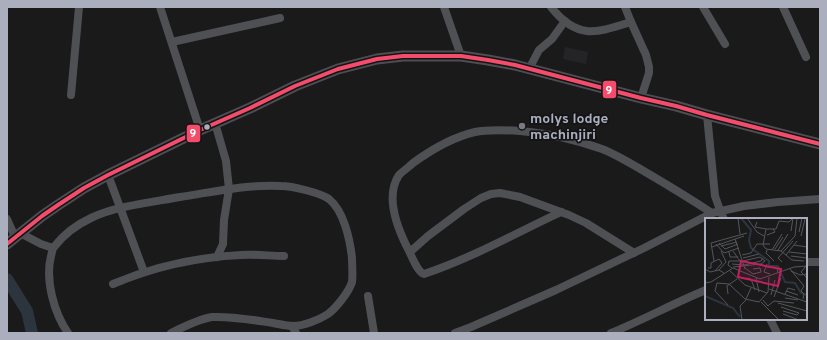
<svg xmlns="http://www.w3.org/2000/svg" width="827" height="340" viewBox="0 0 827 340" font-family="Overpass,sans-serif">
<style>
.built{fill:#242427}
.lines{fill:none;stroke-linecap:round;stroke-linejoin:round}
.river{stroke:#2c353e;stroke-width:12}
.minor{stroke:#4e5054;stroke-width:8}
.secondary{stroke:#4e4e52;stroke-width:11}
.bus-1-casing{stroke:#141417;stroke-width:7}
.bus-1{stroke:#f44d6c;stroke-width:4}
.poi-dot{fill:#787b84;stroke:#141417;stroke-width:1.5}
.bus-dot{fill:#abafbd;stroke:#141417;stroke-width:1.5}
.labels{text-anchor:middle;stroke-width:3.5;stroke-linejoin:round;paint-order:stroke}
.poi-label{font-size:14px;font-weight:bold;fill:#abafbd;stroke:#141417;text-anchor:start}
.inset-river{fill:none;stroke:#2c353e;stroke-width:2}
.inset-road{fill:none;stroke:#54565c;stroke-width:1}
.view{fill:#c12060;fill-opacity:0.15;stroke:#c12060;stroke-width:2}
.inset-edge{fill:none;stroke:#abafbd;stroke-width:2}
.line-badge{stroke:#141417;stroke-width:1.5}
.badge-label{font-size:11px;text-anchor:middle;font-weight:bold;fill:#fff}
</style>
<rect width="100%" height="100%" fill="#1a1a1b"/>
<path class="built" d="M565,47L588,52L586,64L563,59Z"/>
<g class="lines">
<path class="river" d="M7,279L27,311L32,333"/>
<g class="minor">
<path d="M160,7L200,130"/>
<path d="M444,7L461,56"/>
<path d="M551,7C577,40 596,33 631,22"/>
<path d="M625,7L631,22L646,55L649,67V73L641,98"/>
<path d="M703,7L725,44"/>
<path d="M783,7L806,57"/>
<path d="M172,42L280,18"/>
<path d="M529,69L539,50L552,39L565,21"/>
<path d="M71,95L79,7"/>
<path d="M707,115L715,196L720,210L724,219"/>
<path d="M215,123L226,161L229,189L224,220L223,244L217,257"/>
<path d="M108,175L144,272"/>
<path d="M561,212C516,233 472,258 424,274C417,272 411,254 407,247C397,227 385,196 399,175C403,171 409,167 413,163C431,150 453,137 475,132C489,129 505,130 520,131C548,133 576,140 602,149C615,154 630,163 642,170C666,184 689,198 712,213"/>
<path d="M7,219L15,237"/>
<path d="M20,233L41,244L53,248"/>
<path d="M410,252L428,236L464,209L481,198L491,194L500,193L520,197L569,215L586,223L634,253"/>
<path d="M806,262H820"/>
<path d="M113,284C153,267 198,257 241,255C256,254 270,256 284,256"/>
<path d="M368,296L374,333"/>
<path d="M770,319L777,333"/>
<path d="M292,326L296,333"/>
<path d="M68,333C54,313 45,280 51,256C52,253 52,249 54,247C64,234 78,224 91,218C116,206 153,202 180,197C213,192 247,184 281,186C292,186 321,193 329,199C344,211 350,240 352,258C352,266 353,274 352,282C349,292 336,308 328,314C319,320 303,326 293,326C286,326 279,324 273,323C253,320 232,316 212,317C199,319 183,327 171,333"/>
<path d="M455,333L471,327L556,290L644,248L712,213L744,206L778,202L820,199"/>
<path d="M611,333C643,320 674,303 706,290"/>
</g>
<path class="secondary" d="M7,244L42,216L58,205L84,188L108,175L200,130L250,108L295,86L338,69L377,59L403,56H461L488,60L515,65L641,98L676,106L707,115L820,144"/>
<g class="bus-1-casing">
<path id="bus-1" d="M7,244L42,216L58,205L84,188L108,175L200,130L250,108L295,86L338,69L377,59L403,56H461L488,60L515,65L641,98L676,106L707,115L820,144"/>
</g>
<use href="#bus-1" class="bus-1"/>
</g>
<circle class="poi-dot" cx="522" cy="126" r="4"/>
<circle class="bus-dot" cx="207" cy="127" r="3.5"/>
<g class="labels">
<g class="poi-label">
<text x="530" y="123">molys lodge<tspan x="530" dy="16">machinjiri</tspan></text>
</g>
</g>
<g transform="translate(705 218)">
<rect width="102" height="102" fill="#1a1a1b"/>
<path class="inset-river" d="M36,0L46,12L44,22L46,30L64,43V48H73L80,64L90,65L96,75L102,77M0,78L28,90L35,99"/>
<path class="inset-road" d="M33,0L35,16M42,0L52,14L59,18M88,0L84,4L74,3L71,11H61L58,27L61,31L76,33L87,42L99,43M52,4L50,9L61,11M86,13L88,0M94,14L97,0M62,17L70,14L68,11M96,18L100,1M30,21L40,51M14,25L20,31L33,26M11,26L19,35L34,30M89,27L102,29M16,28L32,24M7,29L39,18M70,31L78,19M62,32L61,35L69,43M67,32L77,16M73,32L83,16M76,33L90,18L92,0M24,34L25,39H33M84,34L102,36M37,37L46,35L52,26H65M81,37L92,23M86,38L102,40M38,40L54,36M9,43L6,25L42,15M77,44L73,40L88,23M27,46L39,47L56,43L58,40M62,46L59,54L65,56M101,48L96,54L102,60M28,49L56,46L60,43L55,39L38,43M62,49L72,50L73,55M3,50H6V45L14,41L17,45L10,53M27,50L23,47L24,43H35L28,33M40,50L48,56L56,54L55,50L48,51M0,51L5,54L14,52L19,55M85,51L99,68L96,73L99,76L98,81M14,52L21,44L16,33M24,52L40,67L62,75M86,53L95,57L102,56M42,60L46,61L50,72M51,60L54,74M0,65L6,64L28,50L55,61L89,49L102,48M12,65L24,66L40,81L54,84L63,74L64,59M12,65L10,73L23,87M64,71L102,84M81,73L93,77M23,76L22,68L32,61M80,76L83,70L90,72M66,77L70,62M69,79L76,60M80,80L93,82M41,81L46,70M58,82L63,88L69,83L89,85M56,84L74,102M73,85L102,93M76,89L94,95L92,97L78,93M78,96L94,102M37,102L35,88L41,82"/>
<path class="view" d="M36,43L76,51L73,68L33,59Z"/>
<rect width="102" height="102" class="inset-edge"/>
</g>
<g class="line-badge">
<rect x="602" y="80" width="15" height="19" rx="4" fill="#f44d6c"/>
<rect x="186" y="124" width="15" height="19" rx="4" fill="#f44d6c"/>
</g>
<g class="badge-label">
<text x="609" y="94">9</text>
<text x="193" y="137">9</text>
</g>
<rect width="827" height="340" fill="none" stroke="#abafbd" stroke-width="16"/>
</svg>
